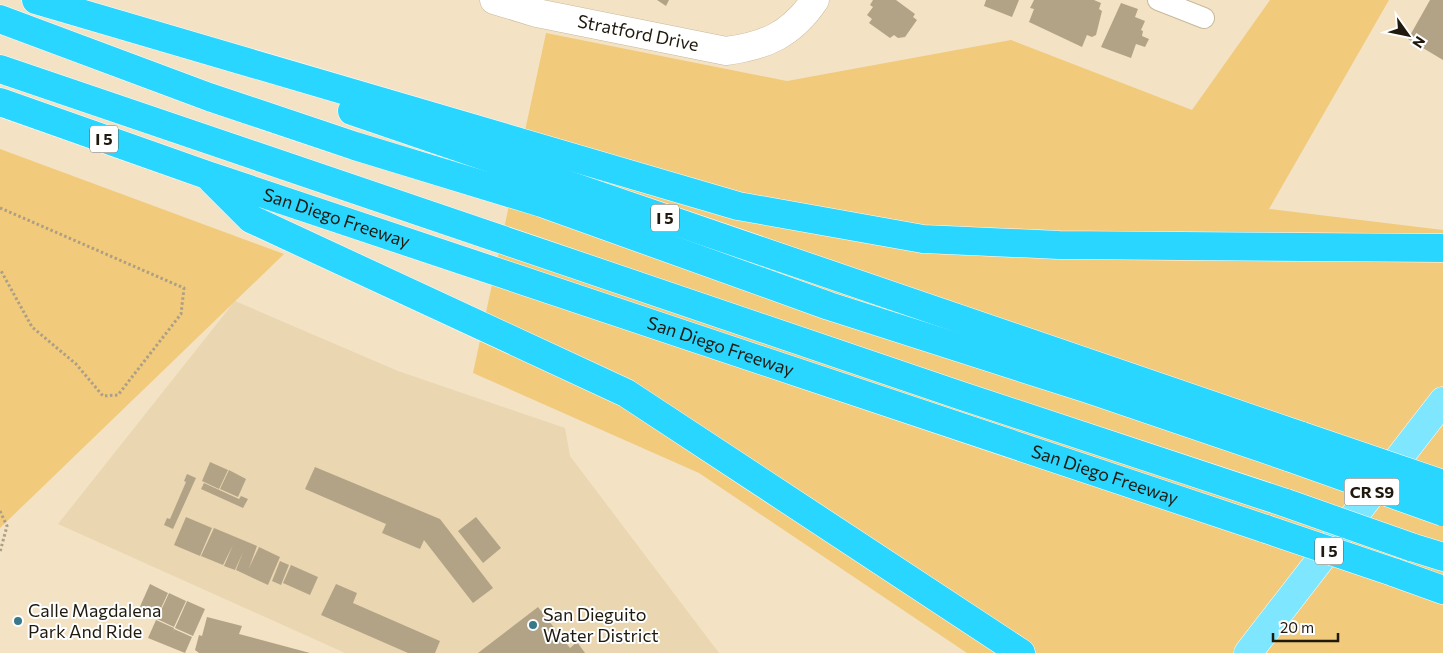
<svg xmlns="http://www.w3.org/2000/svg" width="1443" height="653" viewBox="0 0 1443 653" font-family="Commissioner,sans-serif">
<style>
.built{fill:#ead6b1}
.green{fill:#f1ca7c}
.building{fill:#b3a386}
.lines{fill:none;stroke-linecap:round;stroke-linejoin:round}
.street-casing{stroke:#c8b89b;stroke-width:22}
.secondary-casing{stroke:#c8b89b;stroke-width:29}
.primary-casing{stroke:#fff;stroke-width:29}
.highway-casing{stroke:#fff;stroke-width:29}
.path{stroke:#ac9f87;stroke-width:3;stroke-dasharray:2.5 2.5;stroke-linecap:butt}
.street{stroke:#fff;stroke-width:20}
.secondary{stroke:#fff;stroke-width:28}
.primary{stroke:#7fe6ff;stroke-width:28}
.highway{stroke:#29d6ff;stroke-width:28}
.highway-bridge-casing{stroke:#fff;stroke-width:29;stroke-linecap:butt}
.highway-bridge{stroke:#29d6ff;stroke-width:28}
.poi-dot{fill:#37788a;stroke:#fff;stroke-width:2}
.labels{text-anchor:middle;stroke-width:4;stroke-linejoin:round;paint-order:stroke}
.shield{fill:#fff;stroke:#625e56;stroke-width:1}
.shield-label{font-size:16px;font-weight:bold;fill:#1f190e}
.street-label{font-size:18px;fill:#1f190e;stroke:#fff}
.poi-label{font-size:18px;fill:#1f190e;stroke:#fff;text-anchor:start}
</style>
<rect width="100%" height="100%" fill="#f3e3c4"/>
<path class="built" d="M235,301L398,371L565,428L570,456L719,653H345L58,524Z"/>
<g class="green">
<path d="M1270,0H1389L1269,209L1443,230V653H967L699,473L473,373L546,33L787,81L1011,40L1192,110Z"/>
<path d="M0,149L284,254L0,528Z"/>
</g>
<g class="building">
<path d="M657,0H669L666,6Z"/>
<path d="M873,0H896L915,14L913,17L917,20L905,37L898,38L894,35L890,38L869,23L872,19L867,15L873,7L870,5Z"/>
<path d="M986,0H1019L1012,17L984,6Z"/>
<path d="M1034,0H1094L1101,3L1099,9L1102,11L1096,35L1092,37L1087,35L1082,47L1029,22L1034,9L1030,8Z"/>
<path d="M1430,0H1443V60L1408,39Z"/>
<path d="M1121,3L1138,9L1135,17L1145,21L1141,30L1143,31L1142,36L1149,39L1145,47L1136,44L1131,58L1101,47Z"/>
<path d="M210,462L228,470L219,489L202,481Z"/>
<path d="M315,467L440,519L493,588L473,603L424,540L420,549L382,533L386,524L305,489Z"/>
<path d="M229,470L246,479L238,497L220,489Z"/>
<path d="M187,474L196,478L173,529L164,525L167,518L170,519L186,482L184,481Z"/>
<path d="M204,483L239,499L241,496L248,499L243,508L201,489Z"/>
<path d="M186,517L212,528L200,556L174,545Z"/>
<path d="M476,517L501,548L483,563L458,531Z"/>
<path d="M214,528L257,546L249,568L259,547L280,557L268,585L236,570L243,552L235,570L224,566L233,545L223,565L201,556Z"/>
<path d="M280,561L289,565L281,585L272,581Z"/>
<path d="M291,565L318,577L310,595L283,583Z"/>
<path d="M150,584L168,593L156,619L138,611Z"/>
<path d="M336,584L357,593L353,603L440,641L435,653H408L321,615Z"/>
<path d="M169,593L186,601L174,627L157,619Z"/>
<path d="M187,601L205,609L193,636L175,628Z"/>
<path d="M538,607L570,648L577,642L585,653H478Z"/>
<path d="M207,617L242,626L239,634L310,653H199L195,650L199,635L202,636Z"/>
<path d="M156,620L174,628L173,633L174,629L192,637L185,653L148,638Z"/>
</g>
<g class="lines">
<g class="street-casing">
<path id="street" d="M1158,0L1204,18"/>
</g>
<g class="secondary-casing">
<g id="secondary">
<path id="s1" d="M494,0L537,13L726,51C766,46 792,34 815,0"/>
</g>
</g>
<g class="primary-casing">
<path id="primary" d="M1248,653L1443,401"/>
</g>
<g class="highway-casing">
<g id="highway">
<path d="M36,0L738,206L923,239L1059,245L1443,248"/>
<path d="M0,19L209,97L355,146L542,203L829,306L1088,389L1291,458"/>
<path d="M0,69L962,396L1286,503"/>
<path id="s2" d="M0,102L207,175L1266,529"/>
<path d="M352,111L1302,436"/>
<path d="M212,180L251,219L626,393L1021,653"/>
<path d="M1411,547L1443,557"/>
<path d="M1393,572L1443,590"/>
</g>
</g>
<g class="path">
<path d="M0,208L184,288L181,314L118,395L103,396L76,364L32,327L0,269"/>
<path d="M0,511L7,526L0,552"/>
</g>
<use href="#street" class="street"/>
<use href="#secondary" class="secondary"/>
<use href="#primary" class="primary"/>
<use href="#highway" class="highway"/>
<g class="highway-bridge-casing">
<g id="highway-bridge">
<path d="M1302,436L1443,484"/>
<path d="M1291,458L1443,512"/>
<path d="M1286,503L1411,547"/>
<path d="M1266,529L1393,572"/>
</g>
</g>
<use href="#highway-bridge" class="highway-bridge"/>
</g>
<g class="poi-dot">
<circle cx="18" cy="621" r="5"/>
<circle cx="533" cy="625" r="5"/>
</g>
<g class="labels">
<g class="shield">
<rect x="90" y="125.5" width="28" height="27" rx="4"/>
<rect x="651" y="204.5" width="28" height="27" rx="4"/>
<rect x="1344.5" y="478.5" width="55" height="27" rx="4"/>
<rect x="1315" y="537.5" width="28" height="27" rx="4"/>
</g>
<g class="shield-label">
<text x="104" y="145">I 5</text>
<text x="665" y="224">I 5</text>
<text x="1372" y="498">CR S9</text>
<text x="1329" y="557">I 5</text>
</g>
<g class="street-label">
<text dy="6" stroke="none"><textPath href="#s1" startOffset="148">Stratford Drive</textPath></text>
<text dy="6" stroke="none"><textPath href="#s2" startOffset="356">San Diego Freeway</textPath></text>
<text dy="6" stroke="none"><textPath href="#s2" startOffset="761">San Diego Freeway</textPath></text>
<text dy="6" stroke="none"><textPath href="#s2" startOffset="1166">San Diego Freeway</textPath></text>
</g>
<g class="poi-label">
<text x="28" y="617">Calle Magdalena<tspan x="28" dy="21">Park And Ride</tspan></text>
<text x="543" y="621">San Dieguito<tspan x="543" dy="21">Water District</tspan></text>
</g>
</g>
<g transform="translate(1408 35) rotate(123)" stroke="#ffffff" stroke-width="4" paint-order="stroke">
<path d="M0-4L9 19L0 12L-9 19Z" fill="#1f190e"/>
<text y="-8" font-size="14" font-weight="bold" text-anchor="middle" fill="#1f190e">N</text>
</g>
<path d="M1273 633v8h65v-8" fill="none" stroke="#1f190e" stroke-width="2.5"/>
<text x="1280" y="633" font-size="15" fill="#1f190e" stroke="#ffffff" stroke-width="4" paint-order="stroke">20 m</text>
</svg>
